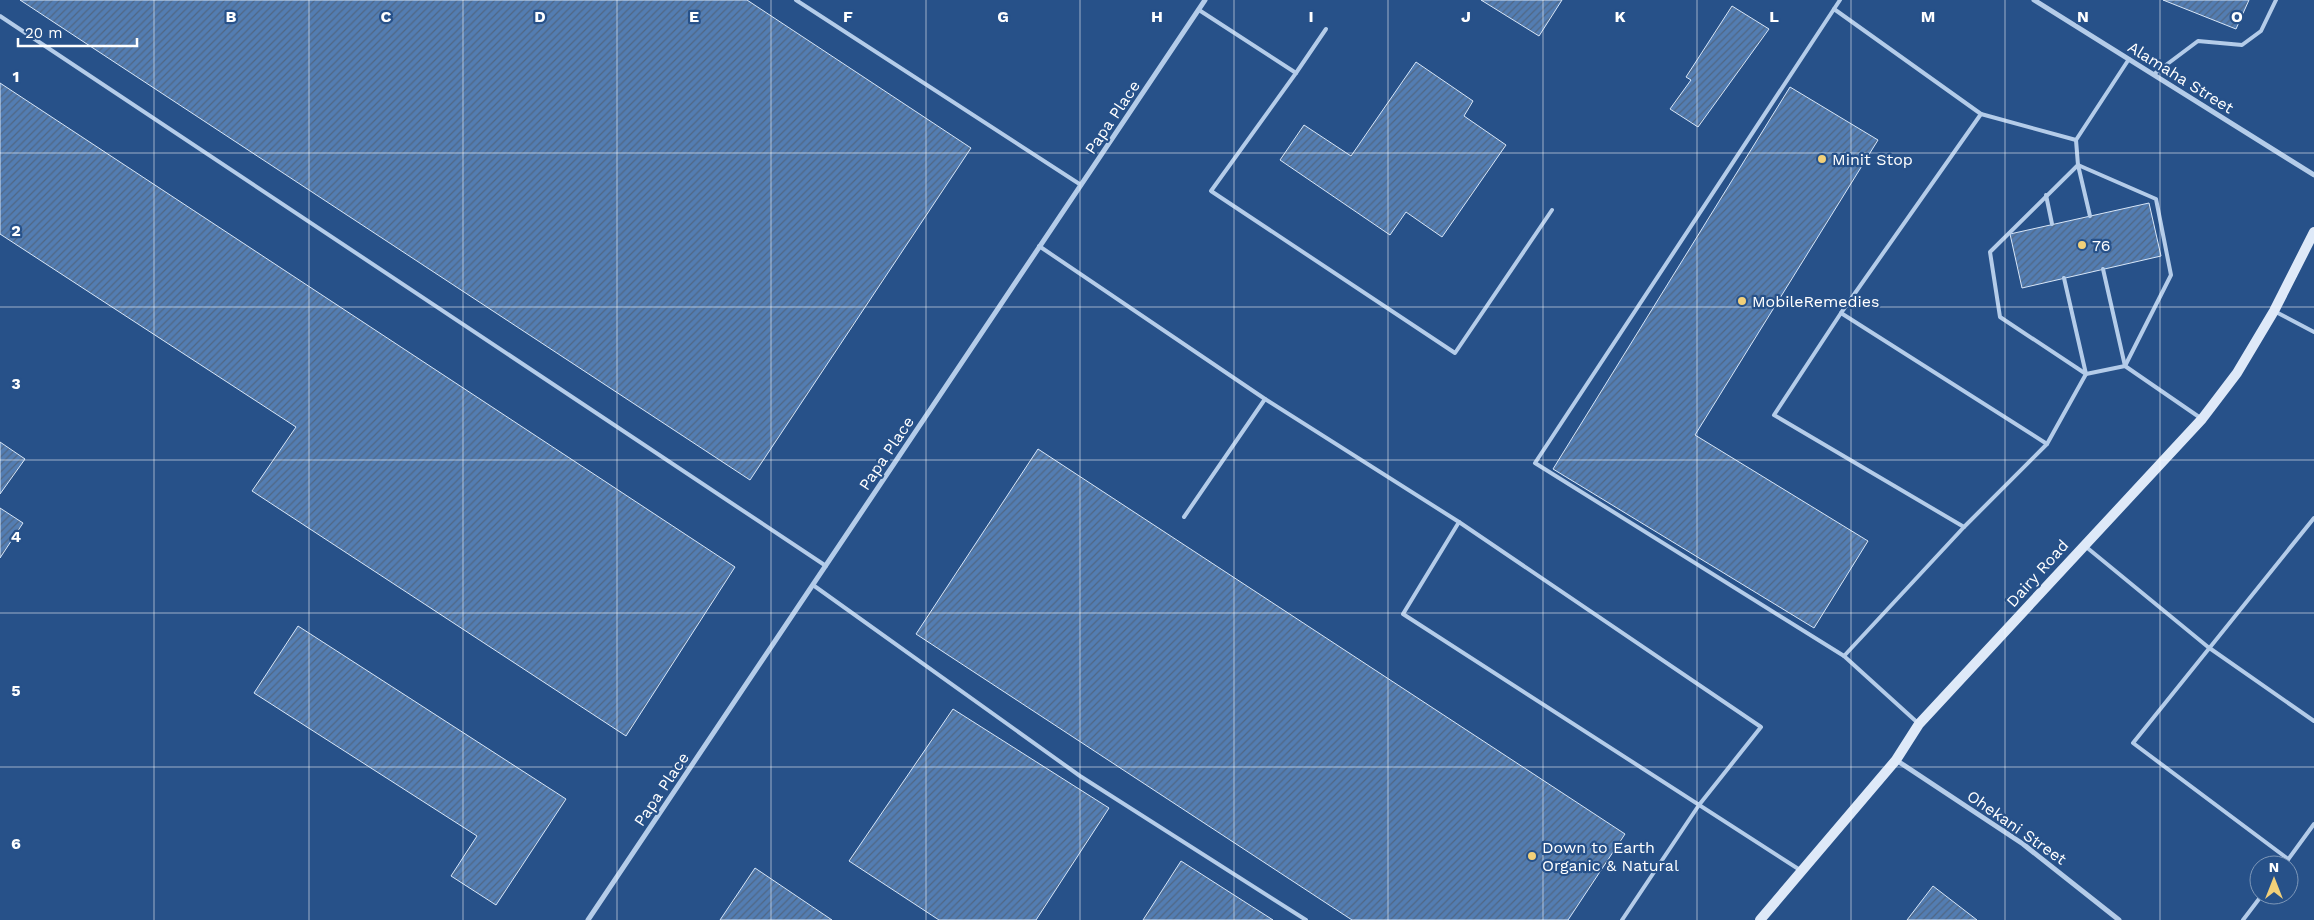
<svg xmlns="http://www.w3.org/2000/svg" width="2314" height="920" viewBox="0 0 2314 920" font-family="'Work Sans',sans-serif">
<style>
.building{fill:url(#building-hatch);stroke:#d8e6f7}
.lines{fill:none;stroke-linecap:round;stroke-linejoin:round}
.service{stroke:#b4cce9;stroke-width:4}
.minor{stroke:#b4cce9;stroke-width:5}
.secondary{stroke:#dee9f8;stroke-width:10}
.grid{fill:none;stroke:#fff;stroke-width:1;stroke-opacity:0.55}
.poi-dot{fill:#f2d079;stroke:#275189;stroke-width:2}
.labels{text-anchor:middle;stroke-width:4.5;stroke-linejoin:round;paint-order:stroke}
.street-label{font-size:16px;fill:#fff;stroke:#275189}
.poi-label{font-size:16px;fill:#fff;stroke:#275189;text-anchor:start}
.grid-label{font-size:16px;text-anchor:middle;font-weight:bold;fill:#fff;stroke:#275189;stroke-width:4.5;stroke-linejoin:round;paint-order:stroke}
</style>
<defs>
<pattern id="building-hatch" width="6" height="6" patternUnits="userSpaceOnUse" patternTransform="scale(1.25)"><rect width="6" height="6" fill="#537db2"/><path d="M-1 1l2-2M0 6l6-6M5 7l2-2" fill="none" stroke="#506784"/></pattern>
</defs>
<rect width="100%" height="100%" fill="#275189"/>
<g class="building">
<path d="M20,0H747L971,148L750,480Z"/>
<path d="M1481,0H1562L1539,36Z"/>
<path d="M2163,0H2249L2236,29Z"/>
<path d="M1732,6L1769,29L1698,127L1670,109L1691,80L1686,77Z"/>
<path d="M1416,62L1473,101L1464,116L1506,145L1442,237L1406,212L1390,235L1280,160L1304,125L1351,156Z"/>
<path d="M0,83L735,567L626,736L252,491L296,427L0,234Z"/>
<path d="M1790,87L1878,140L1695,435L1868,541L1814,628L1553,469Z"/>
<path d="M2149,203L2161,256L2022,288L2010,234Z"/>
<path d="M0,442L25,459L0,494Z"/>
<path d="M1038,449L1625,834L1568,920H1352L916,634Z"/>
<path d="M0,508L23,523L0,558Z"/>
<path d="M298,626L566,799L496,905L451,876L477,836L254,693Z"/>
<path d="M953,709L1109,808L1036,920H939L849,861Z"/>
<path d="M1181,861L1273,920H1143Z"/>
<path d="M755,868L832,920H720Z"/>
<path d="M1933,886L1977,920H1907Z"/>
</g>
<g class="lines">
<g class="service">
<path d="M796,0L1081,185"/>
<path d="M1834,9L1840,0"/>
<path d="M1199,10L1296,73L1211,191L1455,353L1552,210"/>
<path d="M0,16L826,566"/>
<path d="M1296,73L1326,29"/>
<path d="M2154,74L2198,41L2242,45L2261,31L2276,0"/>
<path d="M1981,114L2076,140L2129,59"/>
<path d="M2076,140L2078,165L2090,216"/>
<path d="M2078,165L1990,252L2000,317L2086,374L2125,366"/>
<path d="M2078,165L2156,199L2171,275L2125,366"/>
<path d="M2046,195L2052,224"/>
<path d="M1039,246L1265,399L1459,522"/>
<path d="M2103,269L2125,366L2202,419"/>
<path d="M2274,311L2314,332"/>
<path d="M1841,313L2047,444"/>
<path d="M1184,517L1265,399"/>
<path d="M2085,546L2208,647L2314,721"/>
<path d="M813,585L1080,776L1306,920"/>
<path d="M1844,656L1964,527L2047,444L2086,374L2064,278"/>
<path d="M1919,724L1844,656L1535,463L1834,9L1981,114L1841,313L1774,415L1964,527"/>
<path d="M2288,859L2133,743L2314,518"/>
<path d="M2284,865L2314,824"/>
<path d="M1622,920L1699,805L1761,727L1459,522L1403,614L1800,870"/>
<path d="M2243,920L2262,895"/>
</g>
<g class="minor">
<path d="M2034,0L2314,175"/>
<path d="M1896,760L2023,844L2119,920"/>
<path d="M588,920L1205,0"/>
</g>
<path class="secondary" d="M1760,920L1896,760L1919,724L2202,419L2237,373L2274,311L2314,232"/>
</g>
<path class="grid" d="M154,0V920M309,0V920M463,0V920M617,0V920M771,0V920M926,0V920M1080,0V920M1234,0V920M1388,0V920M1543,0V920M1697,0V920M1851,0V920M2005,0V920M2160,0V920M0,153H2314M0,307H2314M0,460H2314M0,613H2314M0,767H2314"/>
<g class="poi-dot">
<circle cx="1822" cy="159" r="5"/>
<circle cx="2082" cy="245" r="5"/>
<circle cx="1742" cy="301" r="5"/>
<circle cx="1532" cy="856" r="5"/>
</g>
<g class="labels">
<g class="street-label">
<text transform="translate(2181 77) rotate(32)" y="6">Alamaha Street</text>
<text transform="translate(1112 117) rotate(-56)" y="6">Papa Place</text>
<text transform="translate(886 453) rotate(-56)" y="6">Papa Place</text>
<text transform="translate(2037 573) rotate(-48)" y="6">Dairy Road</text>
<text transform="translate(661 789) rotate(-56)" y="6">Papa Place</text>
<text transform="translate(2017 827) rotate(35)" y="6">Ohekani Street</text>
</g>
<g class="poi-label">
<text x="1832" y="165">Minit Stop</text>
<text x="2092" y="251">76</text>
<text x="1752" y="307">MobileRemedies</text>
<text x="1542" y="853">Down to Earth<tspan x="1542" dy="18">Organic &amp; Natural</tspan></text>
</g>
</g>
<g class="grid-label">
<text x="231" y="22">B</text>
<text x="386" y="22">C</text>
<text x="540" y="22">D</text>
<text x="694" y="22">E</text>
<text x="848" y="22">F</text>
<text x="1003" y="22">G</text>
<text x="1157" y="22">H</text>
<text x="1311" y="22">I</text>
<text x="1466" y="22">J</text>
<text x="1620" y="22">K</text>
<text x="1774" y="22">L</text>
<text x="1928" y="22">M</text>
<text x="2083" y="22">N</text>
<text x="2237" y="22">O</text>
<text x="16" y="82">1</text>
<text x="16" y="236">2</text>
<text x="16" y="389">3</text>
<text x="16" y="542">4</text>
<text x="16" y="696">5</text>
<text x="16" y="849">6</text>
</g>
<g transform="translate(2274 880)"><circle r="24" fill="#275189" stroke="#7d97b8"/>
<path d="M0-4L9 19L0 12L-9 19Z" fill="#f2d079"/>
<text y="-8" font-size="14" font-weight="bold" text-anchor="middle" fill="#ffffff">N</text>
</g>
<path d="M18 38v8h119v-8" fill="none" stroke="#ffffff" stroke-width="2.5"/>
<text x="25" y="38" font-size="15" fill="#ffffff" stroke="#275189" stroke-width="4" paint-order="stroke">20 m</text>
</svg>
